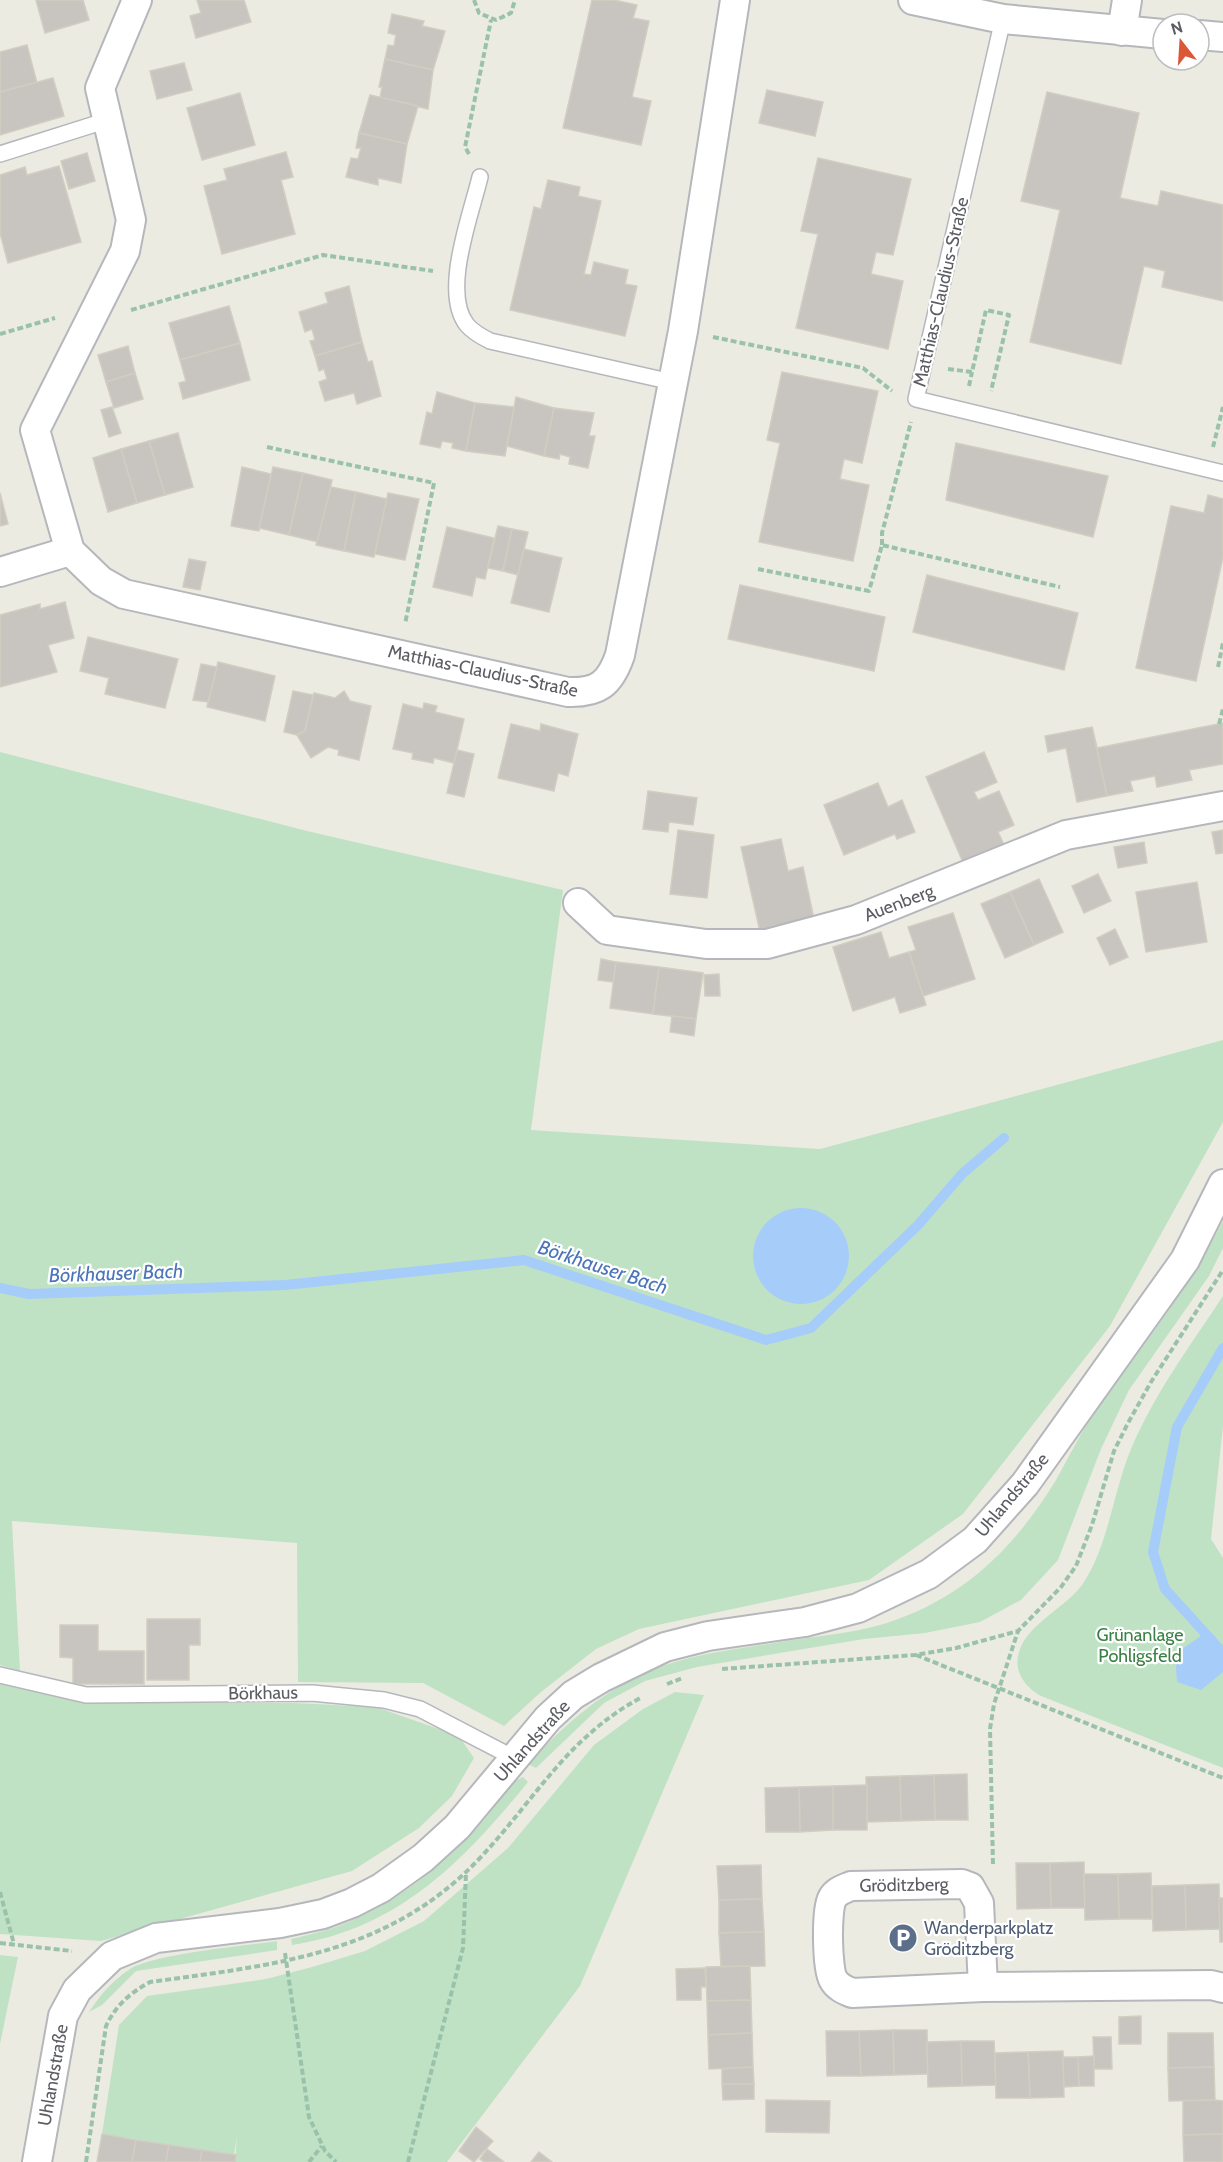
<svg xmlns="http://www.w3.org/2000/svg" width="1223" height="2162" viewBox="0 0 1223 2162" font-family="Cabin,sans-serif">
<style>
.green{fill:#c0e2c4}
.water{fill:#a6ccf9}
.lines{fill:none;stroke-linecap:round;stroke-linejoin:round}
.stream{stroke:#a6ccf9;stroke-width:10}
.building{fill:#c8c5c0;stroke:#d1cdc1;stroke-width:1.5}
.lane-casing{stroke:#b5b7bc;stroke-width:18}
.street-casing{stroke:#b5b7bc;stroke-width:32}
.path{stroke:#9ac2aa;stroke-width:4;stroke-dasharray:6 3;stroke-linecap:butt}
.lane{stroke:#fff;stroke-width:15}
.street{stroke:#fff;stroke-width:28}
.labels{text-anchor:middle;stroke-width:4.5;stroke-linejoin:round;paint-order:stroke}
.street-label{font-size:18px;fill:#5b5d62;stroke:#fff}
.park-label{font-size:18px;fill:#3b8145;stroke:#fff}
.service-label{font-size:18px;fill:#4e5e75;stroke:#fff;text-anchor:start}
.water-label{font-size:20px;font-style:italic;fill:#4b75ba;stroke:#fff}
</style>
<rect width="100%" height="100%" fill="#ecebe2"/>
<g class="green">
<path d="M0,752L307,831L563,890L531,1130L820,1149L1223,1040V1122L1110,1326L963,1514L869,1580L639,1629L596,1649L541,1692L504,1726L423,1683L298,1682L297,1543L12,1521L20,1671L0,1665Z"/>
<path d="M1223,1221V1248L1209,1276L1129,1390L1101,1449L1058,1560L1021,1600L980,1622L925,1633L864,1639L697,1667L645,1681L604,1703L536,1768L528,1764C564,1725 602,1691 650,1671C694,1652 746,1648 792,1640C826,1635 865,1632 898,1619C969,1593 1017,1544 1056,1480C1067,1461 1076,1441 1088,1423C1134,1356 1186,1294 1223,1221Z"/>
<path d="M1223,1296V1426L1211,1539L1223,1558V1768L1041,1696C1025,1687 1013,1671 1019,1652C1026,1624 1069,1606 1084,1582C1109,1543 1113,1492 1131,1449C1154,1394 1190,1346 1223,1296Z"/>
<path d="M0,1682L84,1703H295L376,1707L459,1736L474,1758L452,1796L419,1828L352,1871L101,1941L0,1934Z"/>
<path d="M675,1692L704,1695L580,1986L447,2162H235L237,2136L234,2155L102,2134L119,2025L147,1996L266,1979L312,1967L365,1951L424,1921L508,1848L594,1745L643,1709Z"/>
<path d="M523,1777L528,1782C463,1862 398,1929 292,1945L291,1939C306,1935 321,1932 336,1927C402,1903 475,1842 512,1782Z"/>
<path d="M277,1941V1950L136,1971L102,2005L89,2012C100,1995 113,1980 130,1969C154,1954 245,1946 277,1941Z"/>
<path d="M0,1955L18,1957L0,2044Z"/>
</g>
<g class="water">
<circle cx="801" cy="1256" r="48"/>
<path d="M1205,1633L1223,1653V1672L1201,1690L1177,1682L1175,1654Z"/>
</g>
<g class="lines">
<g class="stream">
<path d="M0,1288L29,1294L285,1285L524,1260L766,1340L811,1328L918,1225L962,1174L1004,1138"/>
<path d="M1223,1348L1177,1427L1153,1552L1165,1589L1223,1653"/>
</g>
</g>
<g class="building">
<path d="M36,0H83L89,20L45,33Z"/>
<path d="M197,0H244L251,22L196,38L190,16L201,13Z"/>
<path d="M592,0H614L637,5L633,18L649,21L632,97L651,101L641,145L563,128Z"/>
<path d="M392,14L424,21L422,26L445,31L433,70L385,59L388,45L394,46L396,35L388,33Z"/>
<path d="M27,45L37,83L0,92V52Z"/>
<path d="M385,59L433,70L428,109L380,98L382,87H379Z"/>
<path d="M184,63L192,90L157,99L150,71Z"/>
<path d="M53,78L64,116L0,135V92Z"/>
<path d="M767,90L823,102L815,136L759,123Z"/>
<path d="M1047,92L1139,113L1120,198L1158,206L1161,191L1223,205V301L1162,287L1165,271L1144,266L1121,364L1030,342L1060,210L1021,201Z"/>
<path d="M240,93L255,145L202,160L187,108Z"/>
<path d="M370,95L418,106L407,144L359,133Z"/>
<path d="M359,133L407,144L401,183L378,178V185L346,177L351,158L358,159L361,148H356Z"/>
<path d="M286,152L293,177L281,180L295,234L222,254L204,186L227,180L224,169Z"/>
<path d="M87,153L95,181L69,189L61,161Z"/>
<path d="M818,158L911,179L893,255L876,252L871,274L903,281L888,349L796,328L818,234L801,231Z"/>
<path d="M59,166L81,242L8,263L0,233V175L25,167L27,175Z"/>
<path d="M548,180L580,187L578,196L601,201L584,274L591,275L594,262L628,270L625,284L637,286L625,336L510,310L534,207L541,209Z"/>
<path d="M349,286L362,342L315,356L310,341L315,340L312,329L305,332L299,312L328,303L325,293Z"/>
<path d="M229,306L240,343L180,360L169,323Z"/>
<path d="M362,342L368,362L372,361L381,396L357,404L354,393L325,401L319,382L327,379L324,369L319,371L315,356Z"/>
<path d="M240,343L250,380L183,399L179,383L186,381L180,360Z"/>
<path d="M128,346L135,373L106,382L98,355Z"/>
<path d="M782,372L878,391L862,463L844,459L840,479L869,485L853,561L759,542L780,443L767,440Z"/>
<path d="M135,373L143,399L114,408L106,382Z"/>
<path d="M437,392L475,403L466,451L452,448L453,443L442,441L440,448L420,444L427,412L432,414Z"/>
<path d="M516,397L554,408L544,456L507,446Z"/>
<path d="M475,403L514,407L505,456L466,451Z"/>
<path d="M112,407L121,433L109,437L101,410Z"/>
<path d="M554,408L594,413L589,436H595L588,468L569,464L570,457L560,454L559,459L544,456Z"/>
<path d="M178,433L193,487L165,495L149,441Z"/>
<path d="M149,441L165,495L137,503L121,449Z"/>
<path d="M956,443L1108,476L1093,537L946,500Z"/>
<path d="M121,449L137,503L108,512L93,458Z"/>
<path d="M242,467L271,474L259,531L231,526Z"/>
<path d="M273,467L303,473L289,535L259,528Z"/>
<path d="M303,473L332,480L318,542L289,535Z"/>
<path d="M331,487L356,492L344,551L316,545Z"/>
<path d="M356,492L387,499L374,557L344,551Z"/>
<path d="M0,493L8,524L0,526Z"/>
<path d="M388,493L419,499L405,560L375,554Z"/>
<path d="M1208,495L1223,499V557L1196,681L1136,668L1171,506L1204,513Z"/>
<path d="M498,526L512,529L503,571L488,568Z"/>
<path d="M447,527L494,538L485,579L476,577L472,596L433,587Z"/>
<path d="M512,529L528,532L518,575L503,571Z"/>
<path d="M524,549L562,558L549,612L511,603Z"/>
<path d="M189,559L206,562L200,590L183,587Z"/>
<path d="M927,575L1078,613L1064,670L913,632Z"/>
<path d="M740,585L885,617L874,671L728,639Z"/>
<path d="M65,602L74,638L48,645L57,672L0,687V615L40,604V609Z"/>
<path d="M88,637L178,659L165,708L105,694L109,678L80,671Z"/>
<path d="M218,662L275,676L265,721L207,707Z"/>
<path d="M201,664L217,667L208,702L193,700Z"/>
<path d="M293,691L313,695L305,731L297,735L284,732Z"/>
<path d="M344,691L350,701L371,706L359,760L338,755L339,750L328,747L311,758L297,735L305,731L314,693L335,698Z"/>
<path d="M424,703L437,706L435,712L464,719L454,763L434,758L433,763L412,759L413,753L393,749L403,704L423,709Z"/>
<path d="M1223,723V764L1189,770L1192,780L1157,787L1155,776L1130,781L1133,791L1107,796L1092,727L1097,748Z"/>
<path d="M511,724L540,731L541,724L578,734L568,776L558,773L554,791L498,778Z"/>
<path d="M1092,727L1107,796L1077,802L1066,748L1048,752L1045,736Z"/>
<path d="M457,750L474,754L464,797L447,793Z"/>
<path d="M984,752L997,782L974,792L978,800L999,791L1014,825L998,832L1006,849L965,867L926,777Z"/>
<path d="M878,783L888,807L902,800L915,832L897,839L895,834L844,855L824,805Z"/>
<path d="M648,791L697,798L693,825L669,822L668,832L643,829Z"/>
<path d="M678,830L714,835L707,898L670,894Z"/>
<path d="M1223,830V853L1216,854L1212,832Z"/>
<path d="M781,839L788,871L803,867L815,924L761,936L741,847Z"/>
<path d="M1144,842L1147,863L1118,868L1114,847Z"/>
<path d="M1098,874L1111,901L1084,913L1072,886Z"/>
<path d="M1039,879L1063,932L1034,945L1010,892Z"/>
<path d="M1197,882L1207,942L1146,952L1136,892Z"/>
<path d="M1010,892L1034,945L1005,958L981,904Z"/>
<path d="M953,913L975,979L923,996L909,952L916,950L908,927Z"/>
<path d="M1115,929L1128,957L1110,965L1097,938Z"/>
<path d="M881,932L889,958L909,952L926,1005L900,1013L895,997L853,1011L833,947Z"/>
<path d="M601,959L616,962L613,982L598,980Z"/>
<path d="M616,962L659,967L653,1014L610,1008Z"/>
<path d="M659,967L703,973L696,1019L653,1014Z"/>
<path d="M719,974L720,996H705L704,975Z"/>
<path d="M672,1016L696,1019L694,1036L670,1032Z"/>
<path d="M147,1619H200V1645H189V1680H147Z"/>
<path d="M60,1625H98V1651H144V1684H73V1658L60,1657Z"/>
<path d="M967,1774L968,1820H935L934,1775Z"/>
<path d="M934,1775L935,1820L901,1821L900,1776Z"/>
<path d="M900,1776L901,1821L867,1822L866,1777Z"/>
<path d="M867,1785V1830H833V1786Z"/>
<path d="M833,1786V1830L800,1832L799,1787Z"/>
<path d="M799,1787L800,1832H766L765,1788Z"/>
<path d="M1084,1862L1085,1908H1051L1050,1863Z"/>
<path d="M1016,1863H1050L1051,1908L1017,1909Z"/>
<path d="M761,1865L762,1899L719,1900L717,1866Z"/>
<path d="M1151,1873L1152,1919H1119L1118,1874Z"/>
<path d="M1084,1874H1118L1119,1919L1085,1920Z"/>
<path d="M1219,1884L1220,1929L1186,1930L1185,1885Z"/>
<path d="M1185,1885L1186,1930L1153,1931L1152,1886Z"/>
<path d="M1219,1898H1223V1942H1220Z"/>
<path d="M762,1899L764,1932L719,1933V1900Z"/>
<path d="M764,1932L765,1966L721,1967L719,1933Z"/>
<path d="M750,1966L751,2000L707,2001L706,1967Z"/>
<path d="M705,1968L706,1987H701V2000H677L676,1969Z"/>
<path d="M751,2000L752,2033L708,2035L707,2001Z"/>
<path d="M1141,2016V2044H1119V2017Z"/>
<path d="M893,2030H927L928,2074L894,2075Z"/>
<path d="M893,2030L894,2075L861,2076L859,2031Z"/>
<path d="M826,2031H859L861,2076H827Z"/>
<path d="M752,2033L753,2067L709,2069L708,2035Z"/>
<path d="M1168,2033H1213L1214,2067L1168,2068Z"/>
<path d="M1093,2037H1111L1112,2069H1094Z"/>
<path d="M961,2041H994L996,2085L962,2086Z"/>
<path d="M961,2041L962,2086L928,2087L927,2042Z"/>
<path d="M1063,2051L1064,2097L1030,2098L1028,2052Z"/>
<path d="M1028,2052L1030,2098H996L995,2053Z"/>
<path d="M1094,2056V2086H1079L1078,2057Z"/>
<path d="M1063,2057H1078L1079,2086L1064,2087Z"/>
<path d="M753,2067L754,2084H722V2069Z"/>
<path d="M1214,2067L1215,2100L1169,2101L1168,2068Z"/>
<path d="M722,2084H754V2099L723,2100Z"/>
<path d="M766,2100L830,2101L829,2133L766,2132Z"/>
<path d="M1215,2100L1223,2101V2134L1183,2135V2101Z"/>
<path d="M476,2127L493,2141L474,2162L459,2151Z"/>
<path d="M102,2134L136,2140L132,2162H97Z"/>
<path d="M1223,2134V2162H1184L1183,2135Z"/>
<path d="M136,2140L169,2145L166,2162H132Z"/>
<path d="M169,2145L202,2150L200,2162H166Z"/>
<path d="M487,2149L504,2162H484L480,2159Z"/>
<path d="M202,2150L236,2155L235,2162H200Z"/>
<path d="M539,2152L552,2162H531Z"/>
</g>
<g class="lines">
<g class="lane-casing">
<g id="lane">
<path d="M1003,19L916,399L1223,473"/>
<path d="M0,154L108,120"/>
<path d="M480,177C471,215 441,292 467,325C473,332 482,337 490,341L672,382"/>
<path d="M0,1675L86,1695L312,1693L384,1700L420,1709L514,1758"/>
</g>
</g>
<g class="street-casing">
<g id="street">
<path d="M137,0L100,88L131,220L125,251L35,430L70,551L101,581L124,594L568,692C598,693 610,684 620,655L683,331L735,0"/>
<path d="M913,0L1003,19L1163,34"/>
<path d="M1122,31L1127,0"/>
<path d="M1199,35L1223,37"/>
<path d="M0,572L70,551"/>
<path d="M578,903L607,930L706,944H767L856,920L1066,835L1223,806"/>
<path d="M983,1987L979,1903L970,1887L962,1884L851,1886C844,1889 836,1891 832,1899C826,1911 827,1968 833,1979C837,1987 845,1990 852,1993L983,1987L1211,1985L1223,1988"/>
<path d="M37,2162L63,2016L77,1990L112,1956L156,1938L280,1923L323,1914L352,1903L381,1888L423,1858L457,1827L548,1718L573,1695L601,1678L665,1647L708,1636L805,1622L858,1608L929,1574L975,1540L1025,1484L1185,1260L1223,1184"/>
</g>
</g>
<g class="path">
<path d="M474,0L479,13L496,20L511,13L515,0"/>
<path d="M469,154L465,147L491,20"/>
<path d="M131,310L323,255L433,271"/>
<path d="M0,334L55,318"/>
<path d="M713,337L863,368L892,391"/>
<path d="M948,369L972,372L986,310L1009,315L991,391"/>
<path d="M969,386L972,372"/>
<path d="M267,447L434,483L405,624"/>
<path d="M1213,447L1223,407"/>
<path d="M882,545V533L911,422"/>
<path d="M758,569L869,591L882,545L1060,587"/>
<path d="M1218,667L1223,643"/>
<path d="M1219,724L1223,709"/>
<path d="M916,1655L1223,1778"/>
<path d="M722,1669L915,1655L956,1648L1018,1631L1061,1587L1076,1566L1092,1525L1114,1451L1128,1423L1151,1382L1223,1270"/>
<path d="M667,1684L683,1678"/>
<path d="M993,1864L990,1729L994,1704L1018,1631"/>
<path d="M0,1892L14,1944"/>
<path d="M0,1943L72,1951"/>
<path d="M285,1953L309,2117L325,2151L336,2162"/>
<path d="M86,2162L106,2026C116,2005 130,1993 150,1982C273,1965 388,1955 479,1859C536,1799 566,1738 642,1697"/>
<path d="M309,2162L322,2146"/>
<path d="M408,2162L463,1948L466,1872"/>
</g>
<use href="#lane" class="lane"/>
<use href="#street" class="street"/>
</g>
<defs>
<g id="parking-disc" transform="scale(1.5)"><circle r="9.5" fill="#5c6f8a" stroke="#fff"/><path d="M-3.5-5.5H1a3.5 3.5 0 0 1 0 7H-1V5.5H-3.5ZM-1-3.4V-.6H.8a1.4 1.4 0 0 0 0-2.8Z" fill="#fff"/></g>
</defs>
<g fill-rule="evenodd">
<use href="#parking-disc" x="903" y="1938"/>
</g>
<g class="labels">
<g class="street-label">
<text transform="translate(941 292) rotate(-77)" y="6">Matthias-Claudius-Straße</text>
<text transform="translate(483 671) rotate(12)" y="6">Matthias-Claudius-Straße</text>
<text transform="translate(899 903) rotate(-21)" y="6">Auenberg</text>
<text transform="translate(1012 1495) rotate(-50)" y="6">Uhlandstraße</text>
<text transform="translate(263 1693) rotate(-1)" y="6">Börkhaus</text>
<text transform="translate(532 1741) rotate(-48)" y="6">Uhlandstraße</text>
<text transform="translate(904 1885) rotate(-1)" y="6">Gröditzberg</text>
<text transform="translate(53 2075) rotate(-80)" y="6">Uhlandstraße</text>
</g>
<g class="park-label">
<text x="1140" y="1641">Grünanlage<tspan x="1140" dy="21">Pohligsfeld</tspan></text>
</g>
<g class="service-label">
<text x="924" y="1934">Wanderparkplatz<tspan x="924" dy="21">Gröditzberg</tspan></text>
</g>
<g class="water-label">
<text transform="translate(603 1267) rotate(18)" y="7">Börkhauser Bach</text>
<text transform="translate(116 1273) rotate(-2)" y="7">Börkhauser Bach</text>
</g>
</g>
<g transform="translate(1181 42) rotate(343)"><circle r="28" fill="#ffffff" stroke="#bdbec0" stroke-width="1.5"/>
<path d="M0-4.5L10 22L0 15L-10 22Z" fill="#dc5638"/>
<text y="-9" font-size="16" font-weight="bold" text-anchor="middle" fill="#5b5d62">N</text>
</g>
</svg>
